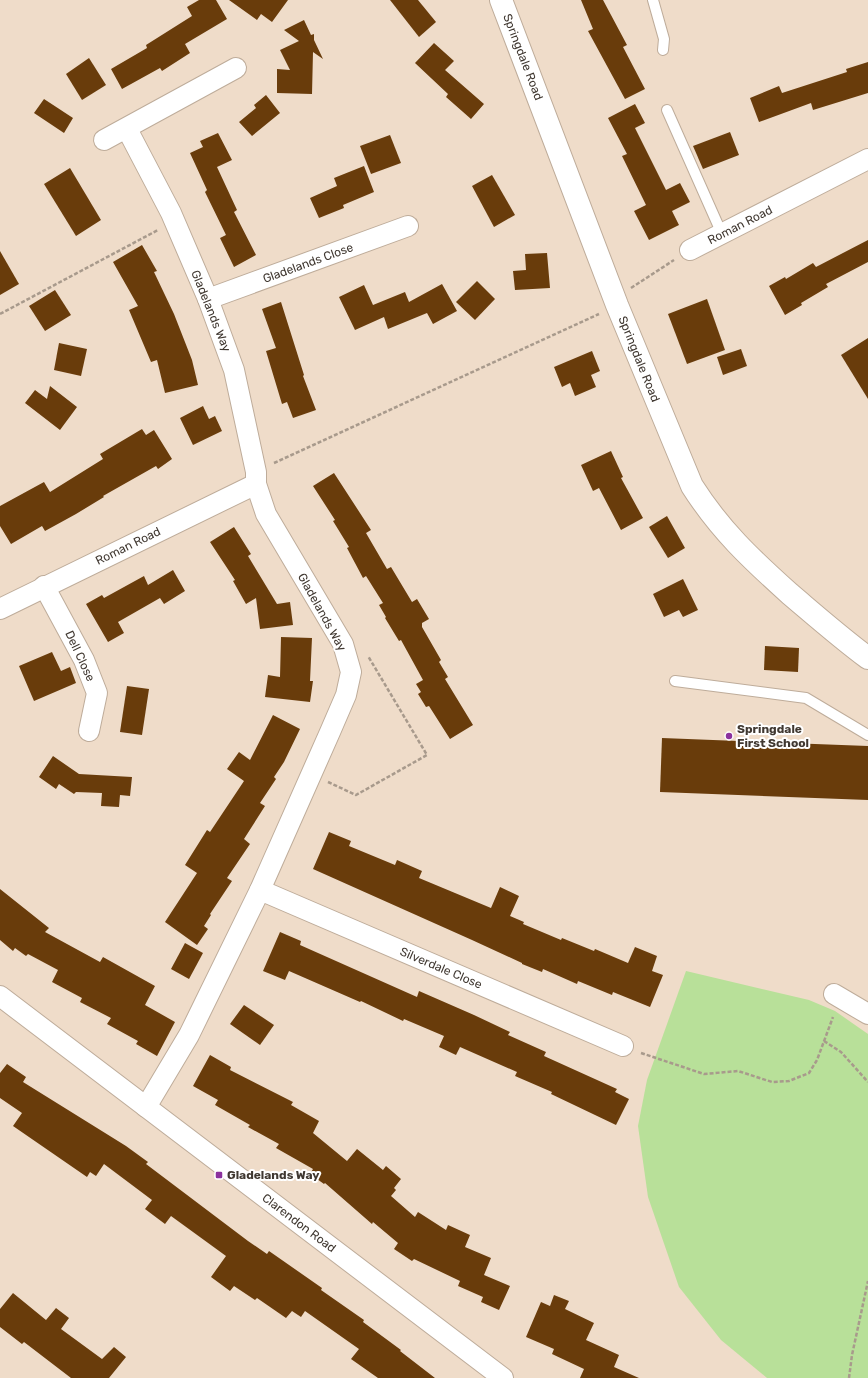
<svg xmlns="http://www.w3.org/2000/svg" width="868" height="1378" viewBox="0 0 868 1378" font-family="Rubik,sans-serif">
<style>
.green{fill:#b8e099}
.building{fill:#693c0b}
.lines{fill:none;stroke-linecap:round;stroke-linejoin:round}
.service-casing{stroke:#beac9a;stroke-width:12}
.minor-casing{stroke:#beac9a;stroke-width:22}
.tertiary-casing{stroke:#beac9a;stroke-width:24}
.path{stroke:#a89a8c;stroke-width:2.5;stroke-dasharray:4 2;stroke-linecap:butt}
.service{stroke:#fff;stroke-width:10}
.minor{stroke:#fff;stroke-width:20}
.tertiary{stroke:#fff;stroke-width:22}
.poi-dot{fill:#8b319d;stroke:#fff;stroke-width:1.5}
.labels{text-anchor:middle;stroke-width:4;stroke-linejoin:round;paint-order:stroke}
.street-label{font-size:12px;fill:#403831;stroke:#fff}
.poi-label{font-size:12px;font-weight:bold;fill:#403831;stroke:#fff;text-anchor:start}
</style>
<rect width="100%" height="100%" fill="#efdcc9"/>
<path class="green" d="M686,971L809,1000L835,1011L868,1034V1378H767L721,1340L679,1287L648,1197L638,1126L647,1080Z"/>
<g class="building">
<path d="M199,0H216L227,19L185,44L190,53L162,71L160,68L122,89L111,69L147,48L146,45L192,16L187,7Z"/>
<path d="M229,0H288L272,22L261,14L257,20Z"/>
<path d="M390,0H418L436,22L419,37Z"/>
<path d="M581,0H603L627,45L623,47L645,89L625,99L588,31L593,29Z"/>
<path d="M304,20L311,35L314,34V40L323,59L313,52L312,94L277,93V69L290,70L280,50L299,41L284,30Z"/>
<path d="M434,43L454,61L445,70L484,104L471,119L446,97L448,94L415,63Z"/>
<path d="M89,58L106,85L82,100L66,74Z"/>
<path d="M868,62V93L813,110L811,103L759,122L750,98L779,86L782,93L847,72L846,69Z"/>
<path d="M266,95L280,113L252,136L239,122L256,108L254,105Z"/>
<path d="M44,99L73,118L64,133L34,113Z"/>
<path d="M635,104L645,123L635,128L666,190L680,183L690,202L672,211L679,225L649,240L634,211L646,205L622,156L627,154L608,118Z"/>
<path d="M730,132L739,155L703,169L693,146Z"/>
<path d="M218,133L232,160L217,167L237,210L234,212L256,255L234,267L220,238L226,235L205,192L207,190L190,153L203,147L200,141Z"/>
<path d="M390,135L401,163L371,174L360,146Z"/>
<path d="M364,166L374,192L343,205L344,208L319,218L310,198L337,186L334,178Z"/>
<path d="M70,168L101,220L76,236L44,184Z"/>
<path d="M492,175L515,215L494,227L472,186Z"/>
<path d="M868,240V262L826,284L828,287L801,303L802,305L785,315L769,286L785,277L786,279L813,263L816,267Z"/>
<path d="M142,245L157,271L154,272L174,314L192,360L198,385L165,393L157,360L151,362L129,310L138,306L113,262Z"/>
<path d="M0,251L19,284L0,295Z"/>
<path d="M547,253L550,288L515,290L513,271L526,270L525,254Z"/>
<path d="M477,281L495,299L475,320L456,302Z"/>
<path d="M442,284L457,311L433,324L427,313L388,329L384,317L355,330L339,297L364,285L373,305L405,292L409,302Z"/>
<path d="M55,290L71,315L45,331L29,306Z"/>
<path d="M707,299L725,350L687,364L668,314Z"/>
<path d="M281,302L304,375L303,376L316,410L293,418L287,402L282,404L266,351L276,348L262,309Z"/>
<path d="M868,338V399L841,355Z"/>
<path d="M59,343L87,349L81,376L54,370Z"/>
<path d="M741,349L747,366L723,375L717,357Z"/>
<path d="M592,351L600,371L591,375L596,387L575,396L570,383L562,387L554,367Z"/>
<path d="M50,386L77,407L60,430L25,403L35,390L47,399Z"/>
<path d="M203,406L209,419L215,416L222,431L193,445L180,418Z"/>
<path d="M142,429L146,435L154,430L172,459L158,469L156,466L103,496L104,497L76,514L45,531L42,526L11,544L0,526V506L44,482L50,492L103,459L100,454Z"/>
<path d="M611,451L623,477L621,478L643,518L621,530L599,488L593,491L581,465Z"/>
<path d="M334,473L371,530L366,533L387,569L391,567L412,602L417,599L429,619L422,623V627L441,660L439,662L448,677L445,679L473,725L450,739L429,706L426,707L418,694L421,692L416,684L423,680L401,640L399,641L385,618L386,617L379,605L383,603L366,576L363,578L347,548L349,547L333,521L335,520L313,486Z"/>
<path d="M667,516L685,548L668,558L649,527Z"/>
<path d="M234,527L251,554L248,556L277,604L290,602L293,625L260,629L256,598L246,604L233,581L235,580L210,542Z"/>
<path d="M173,570L185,591L164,604L160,598L118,622L124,633L108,642L86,604L102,595L104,598L144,576L148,585Z"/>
<path d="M683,579L698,610L683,617L679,610L664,617L653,594Z"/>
<path d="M281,637L312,638L310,681H313L310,702L265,697L268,675L280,677Z"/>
<path d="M765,646L799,648L798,672L764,670Z"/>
<path d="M52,652L61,671L70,667L76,683L34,701L19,666Z"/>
<path d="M127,686L149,689L142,735L120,732Z"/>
<path d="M273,715L300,729L284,762L274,777L276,779L260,803L265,806L244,839L250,844L227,878L232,881L210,914L211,915L204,926L208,929L197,945L165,922L197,873L185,865L207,830L210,832L244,781L227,769L239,752L250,760Z"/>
<path d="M662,738L868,746V800L660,792Z"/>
<path d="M53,756L79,774L132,777L130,796L120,795L119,807L101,806L102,793L76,792L74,794L59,784L56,789L39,777Z"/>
<path d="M329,832L351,841L349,846L395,865L397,860L422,871L419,878L491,908L500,887L519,896L510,916L524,922L523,924L561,940L562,938L594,951L595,949L628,963L635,947L657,956L652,971L663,975L650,1007L613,992L612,995L578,981L577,984L543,969L542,972L522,964V963L472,940L313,869Z"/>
<path d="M0,889L49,928L45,932L100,962L103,957L155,986L145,1005L175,1022L157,1056L136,1044L138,1041L107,1024L111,1018L80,1002L82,998L52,982L58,970L28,954L26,956L15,948L13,951L0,940Z"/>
<path d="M280,932L301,941L300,945L417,997L419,991L474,1015L510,1032L508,1035L546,1052L544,1056L617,1089L615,1092L629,1099L616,1125L551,1094L552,1092L515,1076L517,1072L460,1047L456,1055L439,1047L444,1036L404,1019L403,1021L361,1001L360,1002L289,971L285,980L263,971Z"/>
<path d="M185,943L203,953L189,979L171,969Z"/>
<path d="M244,1005L274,1025L260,1045L230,1024Z"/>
<path d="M210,1055L231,1067L230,1070L293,1102L291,1105L319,1121L313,1133L347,1161L357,1149L383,1170L386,1166L401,1179L394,1188L396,1190L391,1196L415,1217L418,1212L446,1230L448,1225L470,1235L465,1247L491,1258L484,1275L510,1286L499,1310L481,1302L483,1297L458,1286L460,1281L414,1259L412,1261L394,1249L398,1243L373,1222L372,1224L325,1183L324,1184L310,1174L313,1169L276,1148L279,1144L248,1127L250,1125L215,1105L218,1100L193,1086Z"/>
<path d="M7,1064L26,1077L23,1082L126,1146L148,1162L146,1164L248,1241L267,1254L269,1251L322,1288L321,1290L364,1320L363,1322L401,1350L400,1351L435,1378H378L351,1359L359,1349L305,1311L301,1317L292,1311L286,1318L257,1298L255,1300L234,1286L230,1291L211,1277L226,1256L171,1216L165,1224L145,1209L152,1200L104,1164L96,1176L90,1172L87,1177L13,1126L22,1113L0,1098V1073Z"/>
<path d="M13,1293L46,1320L56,1308L69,1318L61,1329L102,1359L114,1347L126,1357L109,1378H71L24,1342L22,1344L0,1327V1309Z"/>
<path d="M554,1295L569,1301L565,1309L594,1323L586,1340L619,1355L614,1367L639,1378H580L584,1369L552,1354L554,1349L526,1337L541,1302L550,1306Z"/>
</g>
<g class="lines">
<g class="service-casing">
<g id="service">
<path d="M653,0L664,39L663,50"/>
<path d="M667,110L722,234"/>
<path d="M675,681L806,698L868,735"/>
</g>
</g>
<g class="minor-casing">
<g id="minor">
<path d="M127,129L171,213L208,299L234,370L256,472V484L266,514L343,644L351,672L346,695L330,732L260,890L189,1035L146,1107"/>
<path d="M104,140L236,68"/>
<path d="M690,250L868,159"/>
<path d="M208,299L408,226"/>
<path d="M44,586L84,660L97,693L89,731"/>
<path d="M0,609L256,484"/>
<path d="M260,890L623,1046"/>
<path d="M834,994L868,1014"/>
<path d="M0,996L503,1378"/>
</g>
</g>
<g class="tertiary-casing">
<path id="tertiary" d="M501,0L617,305L692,486C720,530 751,559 790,594C816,616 841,638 868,658"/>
</g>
<g class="path">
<path d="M631,288L674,260"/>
<path d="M0,314L158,230"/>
<path d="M274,463L599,314"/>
<path d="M328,782L356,795L427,755L368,656"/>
<path d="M824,1041L841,1052L868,1082"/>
<path d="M641,1053L704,1074L738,1071L772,1082L789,1081L809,1073L817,1060L833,1017"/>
<path d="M849,1378L852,1355L868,1281"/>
</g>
<use href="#service" class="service"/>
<use href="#minor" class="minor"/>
<use href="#tertiary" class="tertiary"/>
</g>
<g class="poi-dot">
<circle cx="729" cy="736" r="4"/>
<rect x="215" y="1171" width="8" height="8" rx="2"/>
</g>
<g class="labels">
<g class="street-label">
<text transform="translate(523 57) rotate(69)" y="4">Springdale Road</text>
<text transform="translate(740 225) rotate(-27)" y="4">Roman Road</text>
<text transform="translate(308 263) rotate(-20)" y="4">Gladelands Close</text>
<text transform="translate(211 311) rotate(68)" y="4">Gladelands Way</text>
<text transform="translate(639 359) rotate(68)" y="4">Springdale Road</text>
<text transform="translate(128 546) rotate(-26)" y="4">Roman Road</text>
<text transform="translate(322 612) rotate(61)" y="4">Gladelands Way</text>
<text transform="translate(80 656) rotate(65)" y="4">Dell Close</text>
<text transform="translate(441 968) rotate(23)" y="4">Silverdale Close</text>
<text transform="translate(299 1223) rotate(37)" y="4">Clarendon Road</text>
</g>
<g class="poi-label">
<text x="737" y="733">Springdale<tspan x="737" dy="14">First School</tspan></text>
<text x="227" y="1179">Gladelands Way</text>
</g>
</g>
</svg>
